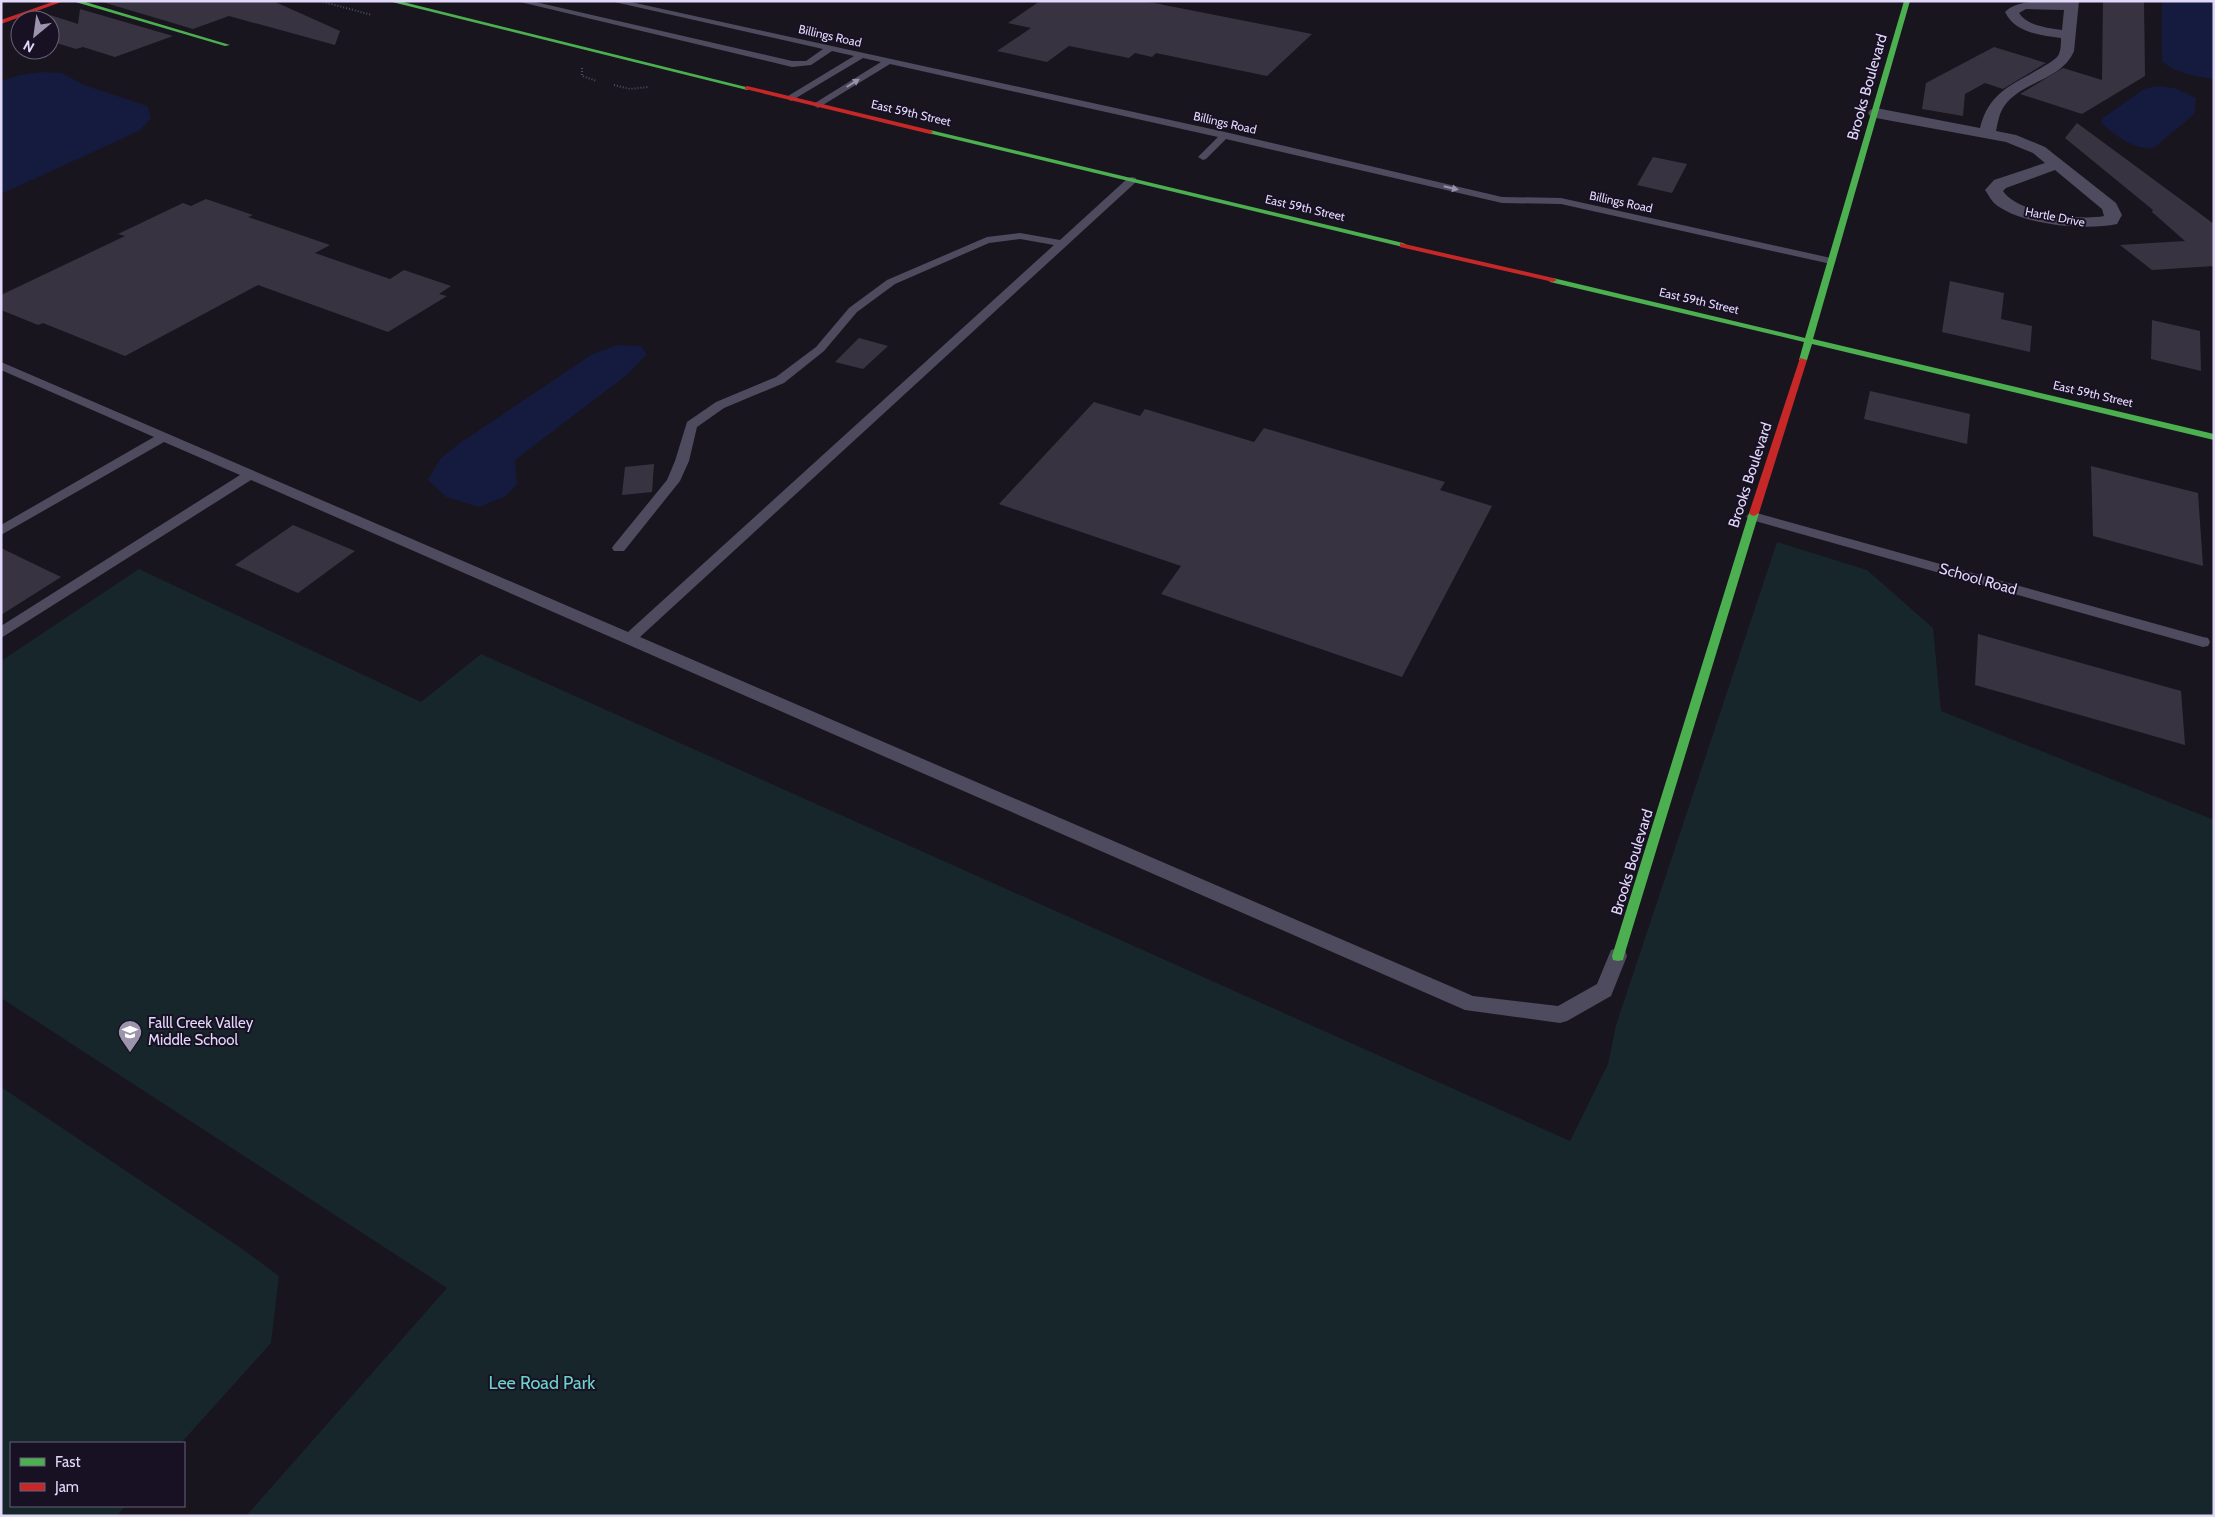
<svg xmlns="http://www.w3.org/2000/svg" width="2215" height="1517" viewBox="0 0 2215 1517" font-family="Cabin,sans-serif">
<style>
.green{fill:#16262a}
.water{fill:#141b3e}
.building{fill:#383341}
.lines{fill:none;stroke-linecap:round;stroke-linejoin:round}
.path{stroke:#4b5260;stroke-width:2;stroke-dasharray:1 2;stroke-linecap:butt}
.lane{fill:#4f4b5e;fill-rule:evenodd}
.street{fill:#4f4b5e;fill-rule:evenodd}
.fast{fill:#4caf50;fill-rule:evenodd}
.jam{fill:#c62828;fill-rule:evenodd}
.oneway{fill:#9892ac}
.labels{text-anchor:middle;stroke-width:4;stroke-linejoin:round;paint-order:stroke}
.far-street-label{font-size:12px;fill:#e2d8fa;stroke:#181123}
.street-label{font-size:15px;fill:#e2d8fa;stroke:#181123}
.poi-label{font-size:15px;fill:#e2d8fa;stroke:#181123;text-anchor:start}
.near-park-label{font-size:18px;fill:#6dd1ca;stroke:#181123}
</style>
<rect width="100%" height="100%" fill="#19151f"/>
<g class="green">
<path d="M1777,542L1867,570L1933,628L1941,711L2214,820V1516H246L447,1288L1,998V661L139,569L421,702L481,654L1570,1141L1608,1064L1616,1025Z"/>
<path d="M1,1087L241,1248L279,1276L271,1343L181,1443H11V1506H125L117,1516H1Z"/>
</g>
<g class="water">
<path d="M2162,1H2214V79C2194,76 2177,74 2162,61Z"/>
<path d="M43,72L62,73L84,85L147,106L151,118L139,131L1,194V81L20,75Z"/>
<path d="M2156,86L2175,88L2196,98L2194,114L2155,147C2136,152 2115,135 2101,123L2103,118L2144,89Z"/>
<path d="M617,345L640,346L647,354L628,374L515,460L517,484L506,496L479,507L446,497L428,480L441,458L460,443L591,355Z"/>
</g>
<g class="building">
<path d="M99,1H273L340,31L335,45L229,16L193,29Z"/>
<path d="M1040,1H1144L1312,34L1267,76L1156,53L1152,57L1135,53L1129,58L1069,46L1047,62L997,51L1031,28L1008,23Z"/>
<path d="M2103,1H2144L2145,76L2082,114L2020,94L2063,68L2102,80Z"/>
<path d="M80,9L173,36L115,57L83,47L76,49L50,41V15L78,24Z"/>
<path d="M1994,47L2046,63L2003,89L1985,83L1965,94L1963,116L1922,109L1926,83Z"/>
<path d="M2077,123L2214,224V266L2152,270L2120,245L2185,241L2152,212L2153,210L2065,138Z"/>
<path d="M1653,157L1687,164L1672,193L1637,185Z"/>
<path d="M206,199L253,215L248,217L330,245L315,253L390,279L404,270L451,286L439,294L447,296L388,332L258,285L125,356L43,323L38,325L1,310V295L125,236L118,234L183,203L191,206Z"/>
<path d="M1950,281L2004,293L2001,319L2032,326L2030,352L1942,332Z"/>
<path d="M2152,320L2200,331L2201,371L2151,359Z"/>
<path d="M859,338L888,346L863,369L835,362Z"/>
<path d="M1870,391L1970,414L1967,444L1864,419Z"/>
<path d="M1094,402L1140,416L1145,409L1254,442L1264,428L1445,482L1440,490L1492,506L1402,677L1161,594L1181,566L999,504Z"/>
<path d="M654,464L652,492L622,495L625,467Z"/>
<path d="M2091,466L2198,493L2203,566L2093,536Z"/>
<path d="M293,525L355,551L298,593L235,565Z"/>
<path d="M1,548L61,577L1,615Z"/>
<path d="M1978,634L2181,691L2185,745L1975,685Z"/>
</g>
<g class="lines">
<g class="path">
<path d="M320,1L372,15"/>
<path d="M582,68V76L597,81"/>
<path d="M614,85L630,89L648,87"/>
</g>
<g class="lane">
<path d="M516,1H531L792,61H806L823,49L610,1H626L1225,132L1502,197L1561,198L1831,258L1836,261L1831,264L1561,204L1502,203L1226,139L1206,159L1203,160L1198,157L1218,137L890,64L818,108L813,105L815,103L881,62L863,58L791,101L786,98L788,96L854,56L832,51L811,65L792,67Z"/>
<path d="M1132,177L1136,178V182L640,637L1473,996L1558,1006L1597,984L1611,950L1618,948L1625,950L1627,956L1611,996L1567,1021L1560,1023L1465,1010L251,480L1,638V626L240,475L164,442L1,535V525L154,437L1,370V362L628,632L1054,245L1020,239L989,243L895,284L857,312L824,351L784,383L724,408L697,427L689,461L680,481L624,551H614L612,548L614,545L667,480L675,461L687,422L716,402L776,377L816,347L849,308L887,280L987,237L1020,233L1060,240L1128,178Z"/>
<path d="M1753,512L2203,637L2208,638L2210,642L2208,646L2203,647L1748,519L1746,516Z"/>
</g>
<path class="street" d="M2057,1H2079L2074,51C2062,80 2023,81 2005,105C1999,113 1998,122 1996,131L2016,135L2045,147L2116,203L2122,215L2117,224C2086,231 2019,225 1994,203C1991,200 1988,194 1985,190L1994,180L2045,163L2033,153L2006,142L1876,118L1870,116L1868,113L1870,110L1876,108L1980,128C1989,92 2012,85 2041,68C2047,64 2056,60 2059,54C2061,49 2061,43 2061,38C2040,35 2015,33 2005,12C2017,0 2040,1 2057,1ZM2026,9L2064,10L2062,30C2047,28 2028,26 2019,13ZM2055,170L2102,209L2104,216C2079,221 2017,213 2003,191L2006,188Z"/>
<g class="fast">
<path d="M72,1H82L230,45L225,46Z"/>
<path d="M388,1H399L750,88L747,90Z"/>
<path d="M1904,1H1910L1813,339L2214,434V440L1812,344L1807,360L1803,362L1799,360L1804,342L1550,282L1549,280L1553,278L1805,338Z"/>
<path d="M930,130L1403,243L1407,245L1403,247L928,133V131Z"/>
<path d="M1754,510L1759,513L1624,956L1623,960L1618,961L1613,960L1612,956L1749,513Z"/>
</g>
<g class="jam">
<path d="M55,1H64L1,24V20Z"/>
<path d="M747,86L930,130L933,132L930,134L745,89V87Z"/>
<path d="M1400,243L1553,278L1557,280L1553,282L1400,247Z"/>
<path d="M1800,358L1807,360L1759,513L1754,516L1751,515L1749,513Z"/>
</g>
</g>
<defs><path id="oneway-solid" d="M-6-.8H1V-3.2L6.5 0L1 3.2V.8H-6Z" transform="scale(1.25)"/></defs>
<g class="oneway">
<use href="#oneway-solid" transform="translate(853 83) rotate(-32)"/>
<use href="#oneway-solid" transform="translate(1451 188) rotate(13)"/>
</g>
<defs>
<g id="school-pin" transform="scale(1.25)"><path d="M0 17L-7.5 6A9.5 9.5 0 1 1 7.5 6Z" fill="#9c94ad" stroke="#181123"/><path d="M0-5L7-2L0 1L-7-2ZM-4 1L0 2.5L4 1V4Q0 6-4 4Z" fill="#fff"/></g>
</defs>
<g fill-rule="evenodd">
<use href="#school-pin" x="130" y="1032"/>
</g>
<g class="labels">
<g class="far-street-label">
<text transform="translate(830 36) rotate(13)" y="4">Billings Road</text>
<text transform="translate(911 113) rotate(13)" y="4">East 59th Street</text>
<text transform="translate(1225 123) rotate(13)" y="4">Billings Road</text>
<text transform="translate(1621 202) rotate(12)" y="4">Billings Road</text>
<text transform="translate(1305 208) rotate(13)" y="4">East 59th Street</text>
<text transform="translate(2055 217) rotate(11)" y="4">Hartle Drive</text>
<text transform="translate(1699 301) rotate(13)" y="4">East 59th Street</text>
<text transform="translate(2093 394) rotate(13)" y="4">East 59th Street</text>
</g>
<g class="street-label">
<text transform="translate(1867 87) rotate(-74)" y="5">Brooks Boulevard</text>
<text transform="translate(1750 475) rotate(-72)" y="5">Brooks Boulevard</text>
<text transform="translate(1978 579) rotate(16)" y="5">School Road</text>
<text transform="translate(1632 862) rotate(-73)" y="5">Brooks Boulevard</text>
</g>
<g class="poi-label">
<text x="148" y="1028">Falll Creek Valley<tspan x="148" dy="17">Middle School</tspan></text>
</g>
<g class="near-park-label">
<text x="542" y="1389">Lee Road Park</text>
</g>
</g>
<rect width="2215" height="1517" fill="none" stroke="#e2d8fa" stroke-width="5"/>
<rect x="10" y="1442" width="175" height="65" fill="#181123" stroke="#696179"/>
<rect x="20" y="1458" width="25" height="8" fill="#4caf50" stroke="#696179"/>
<text x="55" y="1467" font-size="15" fill="#e2d8fa">Fast</text>
<rect x="20" y="1483" width="25" height="8" fill="#c62828" stroke="#696179"/>
<text x="55" y="1492" font-size="15" fill="#e2d8fa">Jam</text>
<g transform="translate(35 35) rotate(209)"><circle r="24" fill="#181123" stroke="#696179"/>
<path d="M0-4L9 19L0 12L-9 19Z" fill="#9c94ad"/>
<text y="-8" font-size="14" font-weight="bold" text-anchor="middle" fill="#e2d8fa">N</text>
</g>
</svg>
